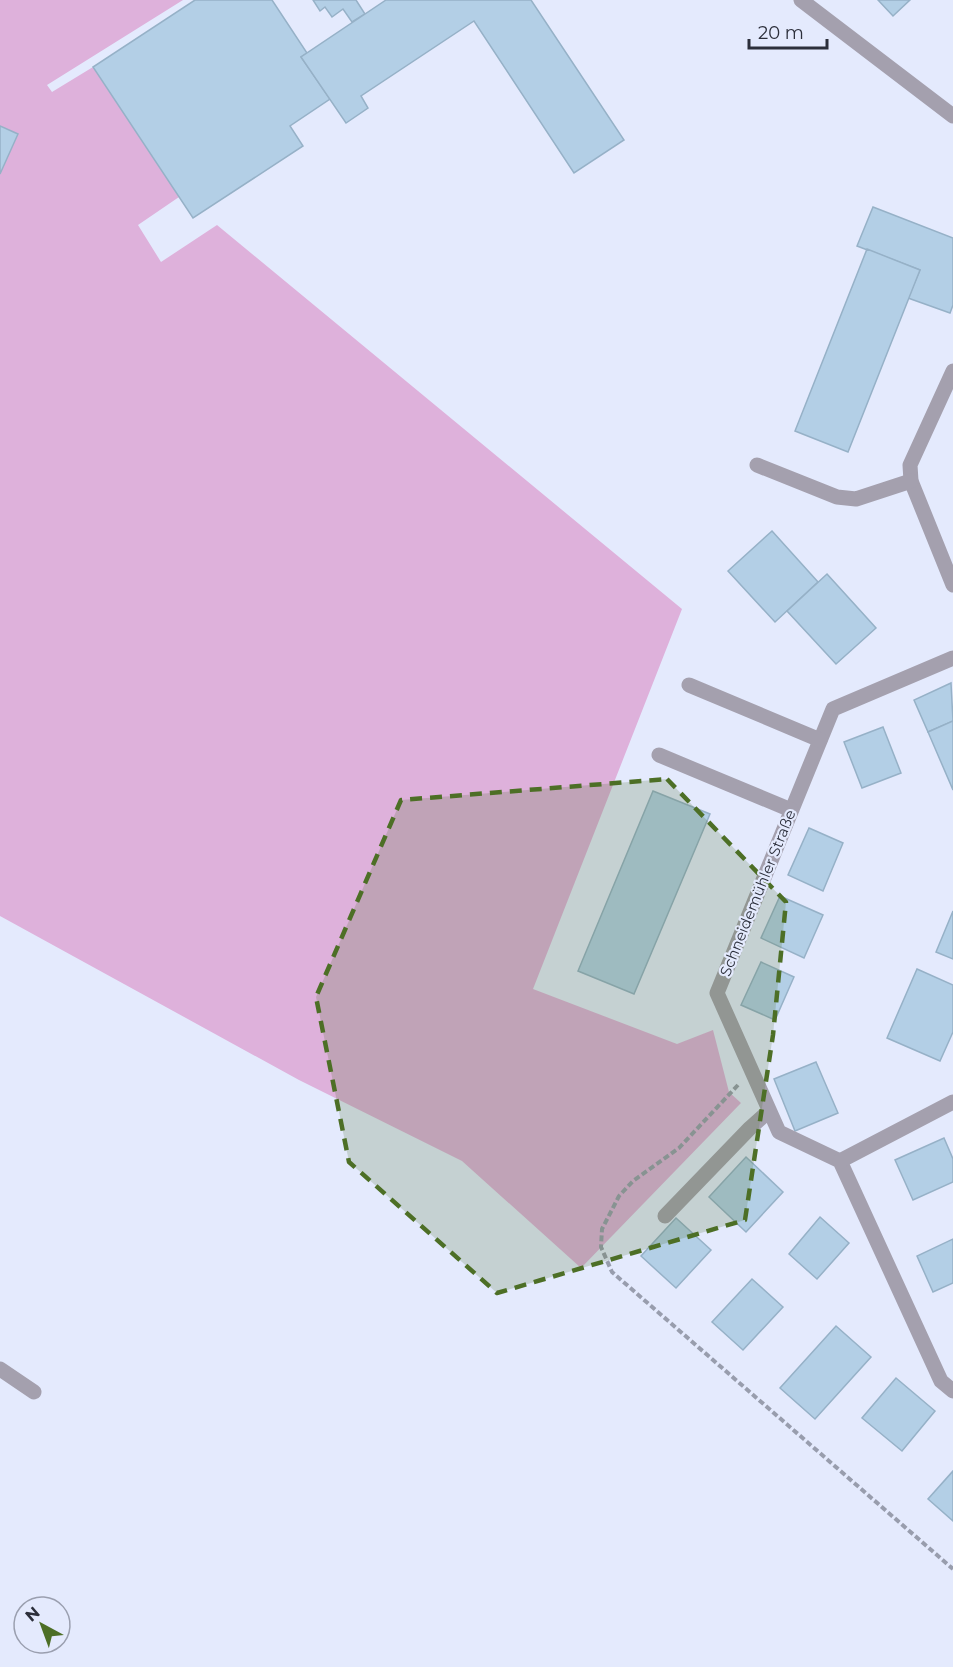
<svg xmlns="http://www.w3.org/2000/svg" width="953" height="1667" viewBox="0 0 953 1667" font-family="Montserrat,sans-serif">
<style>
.green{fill:#deb1db}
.building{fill:#b3cfe6;stroke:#96b1c7;stroke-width:1.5}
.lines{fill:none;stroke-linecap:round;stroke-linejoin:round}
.path{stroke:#989dad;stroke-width:4;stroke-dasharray:6 3;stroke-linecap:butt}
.minor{stroke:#a4a0ae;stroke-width:15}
.marked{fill:#4d6f26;fill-opacity:0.2;stroke:#4d6f26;stroke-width:4.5;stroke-dasharray:12 8;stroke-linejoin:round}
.labels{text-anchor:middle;stroke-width:4.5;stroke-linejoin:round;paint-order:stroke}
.street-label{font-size:15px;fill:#2c2f3b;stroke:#e4eafd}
</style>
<rect width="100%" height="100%" fill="#e4eafd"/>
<path class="green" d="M0,0H183L47,85L52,92L93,67L179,197L138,225L161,262L217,225L682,609L533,989L677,1044L713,1030L729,1092L741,1103L581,1268L462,1161L299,1080L0,916Z"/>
<g class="building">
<path d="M195,0H272L307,53L301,57L330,99L290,126L303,146L193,218L93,67Z"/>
<path d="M313,0H356L365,14L352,22L343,9L332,17L325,7L320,11Z"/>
<path d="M386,0H531L624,140L574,173L474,21L361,96L368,108L346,123L301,57Z"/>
<path d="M878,0H910L893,16Z"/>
<path d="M0,126L18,134L0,174Z"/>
<path d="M873,207L953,238V305L950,313L908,298L920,270L857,246Z"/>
<path d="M867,249L920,270L848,452L795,431Z"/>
<path d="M772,531L818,582L775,622L728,571Z"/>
<path d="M827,574L876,628L836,664L787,611Z"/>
<path d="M951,683L953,721L928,732L914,700Z"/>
<path d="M953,721V790L928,732Z"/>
<path d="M883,727L901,773L862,788L844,742Z"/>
<path d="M653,791L710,814L634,994L578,971Z"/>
<path d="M809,828L843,843L823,891L788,875Z"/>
<path d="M780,896L823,915L804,958L761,938Z"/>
<path d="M953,911V959L936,952Z"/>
<path d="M761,962L794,977L775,1020L741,1005Z"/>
<path d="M917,969L953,985V1032L940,1061L887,1038Z"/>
<path d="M816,1062L838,1113L795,1131L774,1079Z"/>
<path d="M944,1138L953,1159V1182L913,1200L895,1160Z"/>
<path d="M746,1157L783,1192L746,1232L709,1197Z"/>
<path d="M820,1217L849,1243L817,1279L789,1254Z"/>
<path d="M676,1218L711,1250L676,1288L641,1256Z"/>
<path d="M953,1239V1283L933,1292L917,1256Z"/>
<path d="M752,1279L783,1307L743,1350L712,1322Z"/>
<path d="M836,1326L871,1357L815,1419L780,1388Z"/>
<path d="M896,1378L935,1411L902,1451L862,1418Z"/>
<path d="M953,1471V1521L928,1499Z"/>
</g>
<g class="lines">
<path class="path" d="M738,1085L679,1148L633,1181L619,1196L602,1229L601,1247L612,1272L953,1569"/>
<g class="minor">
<path d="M801,0L953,116"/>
<path d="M953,371L910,465L911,481L953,585"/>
<path d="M757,465L837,497L856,499L911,481"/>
<path d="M953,658L833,709L717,993L779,1132L840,1161L941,1381L953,1391"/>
<path d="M689,685L820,740"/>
<path d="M659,755L791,810"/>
<path d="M840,1161L953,1102"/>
<path d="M665,1216L750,1128L769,1111"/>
<path d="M0,1369L34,1392"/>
</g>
</g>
<path class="marked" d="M667,779L786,902L773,1035L745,1220L497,1293L349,1162L316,997L401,800Z"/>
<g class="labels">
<g class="street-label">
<text transform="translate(758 893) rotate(-68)" y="5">Schneidemühler Straße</text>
</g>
</g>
<g transform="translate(42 1625) rotate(319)"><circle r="28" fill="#e4eafd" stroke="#9a9faf" stroke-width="1.5"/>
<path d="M0-4.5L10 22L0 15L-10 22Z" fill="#4d6f26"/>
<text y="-9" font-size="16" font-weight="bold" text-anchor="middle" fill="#2c2f3b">N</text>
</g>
<path d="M749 39v9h78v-9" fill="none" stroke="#2c2f3b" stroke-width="3"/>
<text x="758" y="39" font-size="18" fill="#2c2f3b" stroke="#e4eafd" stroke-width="4.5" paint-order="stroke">20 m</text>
</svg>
